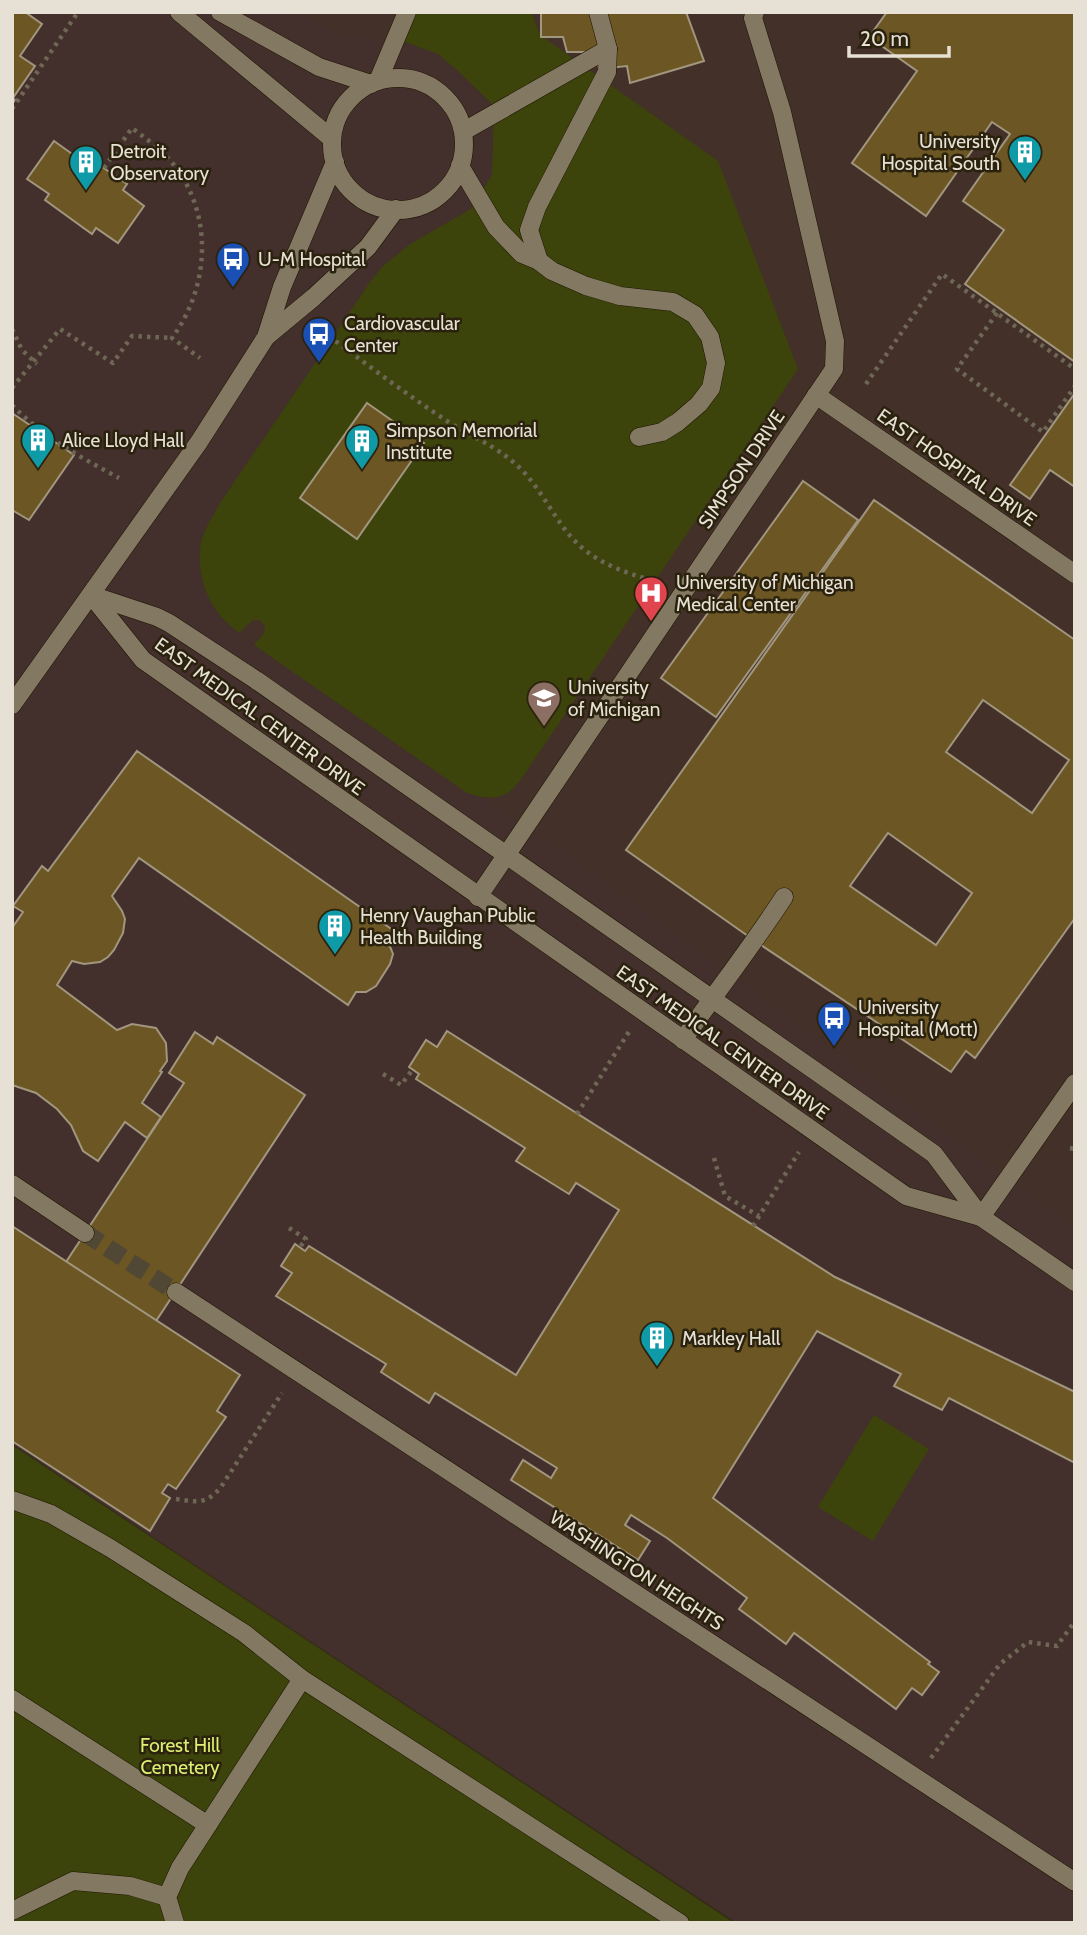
<svg xmlns="http://www.w3.org/2000/svg" width="1087" height="1935" viewBox="0 0 1087 1935" font-family="Cabin,sans-serif">
<style>
.education{fill:#432f2b}
.medical{fill:#433029}
.green{fill:#3c440b}
.building{fill:#6c5623;stroke:#a1967f;stroke-width:2;fill-rule:evenodd}
.lines{fill:none;stroke-linecap:round;stroke-linejoin:round}
.minor-tunnel{stroke:#504734;stroke-width:18;stroke-dasharray:18 9;stroke-linecap:butt}
.service-casing{stroke:#1d1402;stroke-width:19}
.minor-casing{stroke:#1d1402;stroke-width:19}
.tertiary-casing{stroke:#1d1402;stroke-width:19}
.path{stroke:#6e6755;stroke-width:4.5;stroke-dasharray:3.5 5;stroke-linecap:butt}
.service{stroke:#837962;stroke-width:18}
.minor{stroke:#837962;stroke-width:18}
.tertiary{stroke:#837962;stroke-width:18}
.labels{text-anchor:middle;stroke-width:5;stroke-linejoin:round;paint-order:stroke}
.poi-label{font-size:19px;fill:#e6e1d4;stroke:#2b220e;text-anchor:start}
.street-label{font-size:19px;fill:#e6e1d4;stroke:#2b220e}
.park-label{font-size:19px;fill:#dbf070;stroke:#2b220e}
</style>
<rect width="100%" height="100%" fill="#352c18"/>
<path class="education" d="M12,12H1075V1923H737L12,1444Z"/>
<path class="medical" d="M295,12H1075V1228L564,852L480,797L467,793L254,645L239,633L217,612L207,593L201,572L200,554L203,535L220,503L370,282L382,267L410,244L471,209L492,175L494,106L457,70L438,54L402,41L340,36Z"/>
<g class="green">
<path d="M416,12H531L540,35L718,161L798,369L520,781C516,784 512,791 507,793C495,801 480,797 467,793L254,645L264,633L265,626L260,620H253L239,633C232,627 224,621 219,614C202,594 194,557 204,533C208,523 215,513 220,503L370,282L382,267L410,244L471,209L492,175L494,106L457,70L438,54L402,41Z"/>
<path d="M874,1415L929,1449L873,1541L818,1507Z"/>
<path d="M12,1445L734,1923H12Z"/>
</g>
<g class="building">
<path d="M12,12H25L42,24L20,56L35,66L13,98L15,100L12,104Z"/>
<path d="M541,12H686L704,61L630,83L627,66L599,69L595,52H567L563,37H541Z"/>
<path d="M887,12H1075V362L965,284L1004,230L963,201L1010,134L992,122L926,216L852,163L917,71L869,37Z"/>
<path d="M54,141L75,156L79,151L127,184L123,190L144,206L118,243L96,228L92,234L45,200L49,194L27,179Z"/>
<path d="M1075,393V487L1050,470L1030,499L1010,485Z"/>
<path d="M367,403L424,443L357,539L300,498Z"/>
<path d="M12,413L74,455L29,520L12,510Z"/>
<path d="M803,481L858,520L716,717L661,678Z"/>
<path d="M874,500L1075,640V918L975,1058L966,1051L951,1072L755,941L626,850ZM983,700L1069,760L1032,813L946,752ZM888,833L972,893L936,945L850,886Z"/>
<path d="M137,751L397,933L389,944L393,954L390,964L376,986L366,992H356L348,1005L139,858L112,896L122,911L125,919L123,933L114,950L108,957L100,962L84,964L72,961L57,985L117,1030L132,1024L156,1028L166,1043L167,1061L160,1071L162,1072L142,1103L161,1117L147,1138L125,1122L98,1161L83,1151L71,1125L57,1109L36,1093L12,1085V928L23,912L13,906L42,866L48,871Z"/>
<path d="M447,1031L835,1277L1075,1392V1459L1073,1462L949,1398L942,1410L894,1386L901,1374L817,1331L713,1498L930,1662L928,1664L939,1672L922,1695L912,1688L896,1709L794,1633L786,1644L739,1609L747,1598L667,1538L631,1515L625,1525L650,1541L638,1560L511,1480L523,1460L551,1478L557,1468L435,1393L429,1403L381,1372L386,1364L276,1296L292,1273L281,1266L295,1244L305,1251L309,1246L516,1375L619,1210L576,1183L569,1194L516,1161L525,1148L416,1079L419,1074L409,1067L426,1040L437,1047Z"/>
<path d="M195,1032L213,1044L217,1037L305,1095L156,1321L66,1262L184,1083L169,1073Z"/>
<path d="M12,1226L240,1375L217,1411L226,1417L176,1489L168,1484L162,1493L170,1498L150,1531L12,1441Z"/>
</g>
<g class="lines">
<path class="minor-tunnel" d="M85,1233L176,1292"/>
<g class="service-casing">
<g id="service">
<path d="M378,81L407,12"/>
<path d="M464,131L608,49"/>
<path d="M460,166L496,227L522,254L539,261L552,271L586,286L620,296L673,302L695,315L710,337L716,363L711,388L699,404L678,422L662,432L639,437"/>
<path d="M539,261L529,230L537,207L607,72L608,49L598,12"/>
<path d="M683,1040C716,992 752,946 784,897"/>
<path d="M12,1500L51,1514L110,1548L244,1633L302,1679L680,1923"/>
<path d="M12,1699L208,1825"/>
<path d="M12,1911L73,1881L130,1886L167,1897"/>
<path d="M175,1923L167,1897L180,1868L302,1679"/>
</g>
</g>
<g class="minor-casing">
<g id="minor">
<path d="M816,395L1075,574"/>
<path d="M478,897L834,369L835,341L782,112L753,18L755,12"/>
<path d="M12,1184L85,1233"/>
<path d="M981,1217L1075,1083"/>
<path d="M176,1292L1075,1882"/>
</g>
</g>
<g class="tertiary-casing">
<g id="tertiary">
<path d="M179,12L331,138"/>
<path d="M220,12L319,67L371,84"/>
<circle cx="398" cy="144" r="66"/>
<path d="M267,336L314,297L368,247L396,209"/>
<path d="M91,595L157,617L169,623L256,680L934,1154L981,1217L1075,1282"/>
<path d="M91,595L143,660L906,1196L981,1217"/>
<path d="M12,705L199,442L266,337L282,287L335,162"/>
</g>
</g>
<g class="path">
<path d="M12,109L78,12"/>
<path d="M104,168L132,128C145,138 158,147 169,159C214,210 211,285 172,338L200,358"/>
<path d="M997,313L957,369L1043,432L1075,386"/>
<path d="M12,329L22,350L37,364"/>
<path d="M322,331C362,361 402,391 444,419C466,434 492,444 512,461C533,478 546,503 561,524C586,561 620,571 660,583"/>
<path d="M866,384L942,274L1075,369"/>
<path d="M12,388L60,329L113,363L132,336L172,338"/>
<path d="M12,405C43,437 80,457 119,478"/>
<path d="M383,1074L401,1085L413,1069"/>
<path d="M577,1114L630,1030"/>
<path d="M1070,1148L1075,1149"/>
<path d="M714,1158L725,1196L759,1216"/>
<path d="M753,1226L799,1152"/>
<path d="M289,1228L306,1239L300,1247"/>
<path d="M176,1499C197,1502 206,1505 221,1487L282,1393"/>
<path d="M931,1758L1000,1664L1028,1642L1057,1646L1075,1621"/>
</g>
<use href="#service" class="service"/>
<use href="#minor" class="minor"/>
<use href="#tertiary" class="tertiary"/>
</g>
<defs>
<g id="building-pin" transform="scale(1.75)"><path d="M0 17L-7.5 6A9.5 9.5 0 1 1 7.5 6Z" fill="#0f9aa8" stroke="#2b220e"/><path d="M-4-6H4V6H1V3H-1V6H-4ZM-2.5-4.3h1.7v1.8h-1.7ZM.8-4.3h1.7v1.8H.8ZM-2.5-1h1.7V.8h-1.7ZM.8-1h1.7V.8H.8Z" fill="#fff"/></g>
<g id="bus-pin" transform="scale(1.75)"><path d="M0 17L-7.5 6A9.5 9.5 0 1 1 7.5 6Z" fill="#1a4fb4" stroke="#2b220e"/><path d="M-5-6H5V4H4V6H2V4H-2V6H-4V4H-5ZM-3.5-4V0h7V-4ZM-3.5 1.2v1.5H-2V1.2ZM2 1.2v1.5H3.5V1.2Z" fill="#fff"/></g>
<g id="hospital-pin" transform="scale(1.75)"><path d="M0 17L-7.5 6A9.5 9.5 0 1 1 7.5 6Z" fill="#e0444e" stroke="#2b220e"/><path d="M-5-5h3v3.5h4V-5h3V5h-3V1.5h-4V5h-3Z" fill="#fff"/></g>
<g id="university-pin" transform="scale(1.75)"><path d="M0 17L-7.5 6A9.5 9.5 0 1 1 7.5 6Z" fill="#8d6e63" stroke="#2b220e"/><path d="M0-5L7-2L0 1L-7-2ZM-4 1L0 2.5L4 1V4Q0 6-4 4Z" fill="#fff"/></g>
</defs>
<g fill-rule="evenodd">
<use href="#building-pin" x="1025" y="152"/>
<use href="#building-pin" x="86" y="162"/>
<use href="#bus-pin" x="233" y="259"/>
<use href="#bus-pin" x="319" y="334"/>
<use href="#building-pin" x="38" y="440"/>
<use href="#building-pin" x="362" y="441"/>
<use href="#hospital-pin" x="651" y="593"/>
<use href="#university-pin" x="544" y="698"/>
<use href="#building-pin" x="335" y="926"/>
<use href="#bus-pin" x="834" y="1018"/>
<use href="#building-pin" x="657" y="1338"/>
</g>
<g class="labels">
<g class="poi-label">
<text x="1000" y="148" text-anchor="end">University<tspan x="1000" dy="22">Hospital South</tspan></text>
<text x="110" y="158">Detroit<tspan x="110" dy="22">Observatory</tspan></text>
<text x="258" y="266">U-M Hospital</text>
<text x="344" y="330">Cardiovascular<tspan x="344" dy="22">Center</tspan></text>
<text x="386" y="437">Simpson Memorial<tspan x="386" dy="22">Institute</tspan></text>
<text x="62" y="447">Alice Lloyd Hall</text>
<text x="676" y="589">University of Michigan<tspan x="676" dy="22">Medical Center</tspan></text>
<text x="568" y="694">University<tspan x="568" dy="22">of Michigan</tspan></text>
<text x="360" y="922">Henry Vaughan Public<tspan x="360" dy="22">Health Building</tspan></text>
<text x="858" y="1014">University<tspan x="858" dy="22">Hospital (Mott)</tspan></text>
<text x="682" y="1345">Markley Hall</text>
</g>
<g class="street-label">
<text transform="translate(957 467) rotate(35)" y="7">EAST HOSPITAL DRIVE</text>
<text transform="translate(741 469) rotate(-56)" y="7">SIMPSON DRIVE</text>
<text transform="translate(260 716) rotate(36)" y="7">EAST MEDICAL CENTER DRIVE</text>
<text transform="translate(723 1042) rotate(35)" y="7">EAST MEDICAL CENTER DRIVE</text>
<text transform="translate(637 1570) rotate(33)" y="7">WASHINGTON HEIGHTS</text>
</g>
<g class="park-label">
<text x="180" y="1752">Forest Hill<tspan x="180" dy="22">Cemetery</tspan></text>
</g>
</g>
<rect width="1087" height="1935" fill="none" stroke="#e6e1d4" stroke-width="28"/>
<path d="M849 46v10h100v-10" fill="none" stroke="#e6e1d4" stroke-width="3.5"/>
<text x="860" y="46" font-size="21" fill="#e6e1d4" stroke="#2b220e" stroke-width="5" paint-order="stroke">20 m</text>
</svg>
